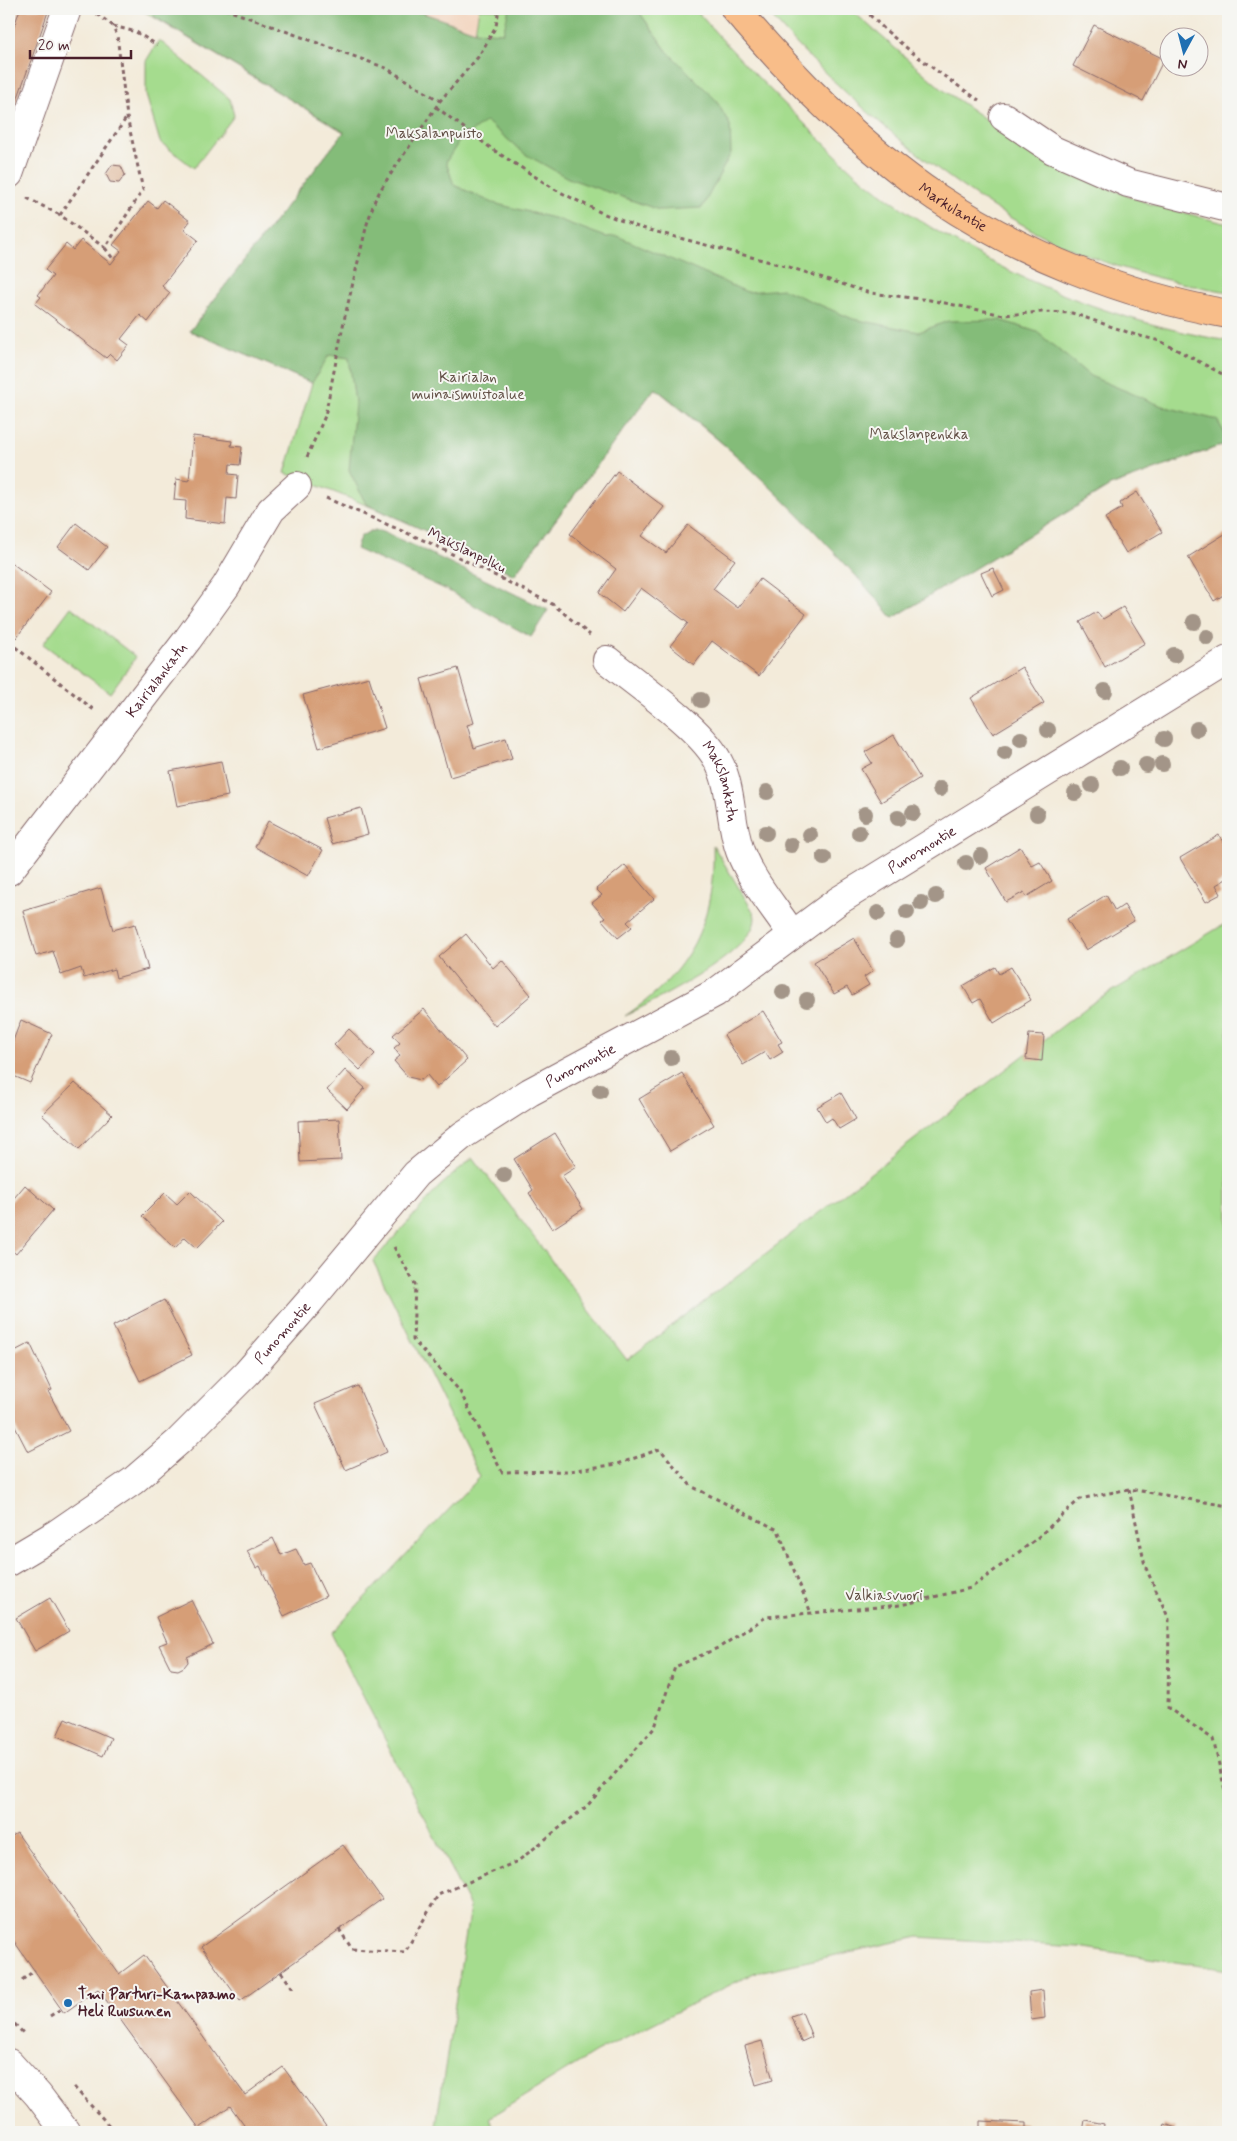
<svg xmlns="http://www.w3.org/2000/svg" width="1237" height="2141" viewBox="0 0 1237 2141" font-family="Mynerve,sans-serif">
<style>
.built{fill:#f3d4be}
.green{fill:#a5dc8e;stroke:#787e5c}
.forest{fill:#84bc79;stroke:#676e52}
.building{fill:#d69e77}
.lines{fill:none;stroke-linecap:round;stroke-linejoin:round}
.minor-casing{stroke:#856668;stroke-width:30}
.major-casing{stroke:#856668;stroke-width:30}
.path{stroke:#856668;stroke-width:3;stroke-dasharray:4 4;stroke-linecap:butt}
.minor{stroke:#fff;stroke-width:28}
.major{stroke:#f8bd89;stroke-width:28}
.tree{fill:#a39588}
.poi-dot{fill:#1f6fb2;stroke:#f6f6f2;stroke-width:2}
.labels{text-anchor:middle;stroke-width:4;stroke-linejoin:round;paint-order:stroke}
.park-label{font-size:15px;fill:#614e44;stroke:#f6f6f2}
.street-label{font-size:15px;fill:#4a1f2b;stroke:#f6f6f2}
.poi-label{font-size:15px;font-weight:bold;fill:#4a1f2b;stroke:#f6f6f2;text-anchor:start}
</style>
<rect width="100%" height="100%" fill="#f6f6f2"/>
<filter id="ink" filterUnits="userSpaceOnUse"><feTurbulence type="fractalNoise" baseFrequency=".02" numOctaves="2"/><feDisplacementMap in="SourceGraphic" scale="10" xChannelSelector="R" yChannelSelector="G"/><feConvolveMatrix kernelMatrix="1 2 1 2 8 2 1 2 1" color-interpolation-filters="sRGB"/></filter>
<filter id="wash" filterUnits="userSpaceOnUse"><feTurbulence type="fractalNoise" baseFrequency=".0096" numOctaves="4" result="noise"/><feDisplacementMap in="SourceGraphic" scale="20" xChannelSelector="R" yChannelSelector="G"/><feGaussianBlur stdDeviation="1.12" result="paint"/><feColorMatrix in="noise" values="0 0 0 0 0 0 0 0 0 0 0 0 0 0 0 0 0 1.4 0 .05"/><feComposite in="paint" operator="in"/></filter>
<g filter="url(#wash)">
<rect width="100%" height="100%" fill="#f3ebda"/>
<path class="built" d="M411,9H479L475,32Z"/>
<g class="green">
<path d="M140,9H411L475,31L479,9H601L716,100L667,51L637,9H695C731,51 770,90 810,129C825,144 840,160 856,174C963,260 1093,318 1228,341V443L1110,486L893,618C858,577 823,537 785,500C744,460 699,424 655,388L514,575C441,534 363,503 285,473L312,383L190,331L344,132Z"/>
<path d="M765,9H850L942,89L998,128L1108,188L1150,204L1228,224V292C1182,284 1134,274 1089,256C1019,229 959,187 901,140C852,100 806,57 765,9Z"/>
<path d="M159,40L230,99L234,116L194,168L160,142L146,95V61Z"/>
<path d="M71,607L136,657L110,693L43,644Z"/>
<path d="M713,845L754,913C766,948 651,1002 625,1016C689,973 716,922 713,845Z"/>
<path d="M1228,922V1970L1078,1947L918,1937L754,1973L596,2052L489,2118L497,2132H435L470,1907L331,1633L480,1477L373,1261L439,1187L473,1157L627,1360L1091,1004Z"/>
</g>
<g class="forest">
<path d="M157,9H411L475,31L503,33L509,9H637L667,51L716,100L730,125L731,153L702,208L659,210L568,178L525,154L486,121L460,140L446,162L454,185L493,203L557,219L606,237L617,236L747,292L783,289L853,319L919,332L948,321L1000,320L1037,332L1090,376L1162,406L1217,420L1228,439V443L1110,486L893,618C821,534 743,455 655,388L514,575L479,555L366,504L349,470L355,403L349,358L329,355L312,383L190,331L344,132L153,16Z"/>
<path d="M370,531H380L417,547L548,610L531,637L445,589L356,549L360,537Z"/>
</g>
<g id="blocks">
<g class="building">
<path d="M20,9H49L9,123V41Z"/>
<path d="M1094,25L1164,59L1143,101L1073,66Z"/>
<path d="M112,165L121,166L125,175L119,183L110,182L106,174Z"/>
<path d="M163,200L190,221L184,229L198,240L162,286L170,293L148,322L140,315L121,339L129,345L117,360L110,354L106,358L35,304L41,297L38,295L53,276L45,270L66,244L73,250L81,240L111,264L121,251L113,245L148,201L157,208Z"/>
<path d="M193,436L232,441L231,446L242,447L240,465L230,464L229,474L238,475L236,499L227,498L225,524L185,519L186,501L174,500L176,479L189,481Z"/>
<path d="M617,471L664,507L642,536L666,553L688,525L735,560L713,589L738,608L760,579L806,614L759,676L712,641L694,665L670,646L688,623L641,588L623,612L599,593L616,569L570,534Z"/>
<path d="M1137,492L1162,532L1126,553L1105,518L1122,508L1120,503Z"/>
<path d="M76,523L107,547L89,570L58,547Z"/>
<path d="M1228,532V592L1214,601L1188,557Z"/>
<path d="M9,561L51,592L16,638L9,633Z"/>
<path d="M993,568L1004,590L992,596L981,573Z"/>
<path d="M1123,607L1145,643L1105,667L1080,622L1097,612L1103,619Z"/>
<path d="M1022,667L1044,703L993,734L971,698Z"/>
<path d="M458,668L474,723L467,725L474,748L506,738L512,759L450,777L421,679Z"/>
<path d="M369,677L385,728L319,748L303,695Z"/>
<path d="M894,735L920,778L881,802L861,769L872,763L865,752Z"/>
<path d="M221,761L228,796L177,806L170,771Z"/>
<path d="M361,808L368,834L332,844L324,818Z"/>
<path d="M268,821L323,850L308,876L255,847Z"/>
<path d="M1219,835L1228,851V878L1216,885L1221,894L1206,902L1180,858Z"/>
<path d="M1020,847L1032,866L1040,862L1052,881L1026,897L1024,892L1006,902L986,868Z"/>
<path d="M625,865L654,899L627,922L632,927L618,938L602,920L605,918L592,903L602,895L596,889Z"/>
<path d="M101,888L113,930L135,924L148,969L116,978L114,969L84,978L81,968L61,975L53,951L36,956L23,911Z"/>
<path d="M1106,895L1115,911L1124,905L1134,921L1086,950L1067,919Z"/>
<path d="M466,934L493,968L502,960L531,995L495,1026L439,957Z"/>
<path d="M854,938L873,971L864,977L869,985L852,995L847,987L834,994L814,962Z"/>
<path d="M995,967L999,974L1011,967L1031,1000L994,1023L980,999L973,1003L963,986Z"/>
<path d="M424,1009L467,1060L437,1087L427,1075L421,1080L408,1077L394,1061L400,1056L394,1048L400,1043L393,1035Z"/>
<path d="M763,1011L782,1042L778,1044L783,1052L770,1060L765,1052L743,1065L724,1035Z"/>
<path d="M21,1020L52,1034L30,1083L9,1074V1051Z"/>
<path d="M349,1029L375,1054L360,1070L334,1045Z"/>
<path d="M1029,1034L1044,1035L1042,1061L1026,1059Z"/>
<path d="M345,1070L365,1088L347,1109L327,1090Z"/>
<path d="M682,1073L714,1125L670,1151L639,1099Z"/>
<path d="M75,1083L112,1115L79,1149L42,1115Z"/>
<path d="M841,1093L856,1119L839,1129L832,1118L826,1122L817,1107Z"/>
<path d="M339,1119L341,1160L300,1162L298,1121Z"/>
<path d="M555,1133L576,1167L562,1176L583,1209L552,1229L529,1193L533,1190L514,1159Z"/>
<path d="M25,1185L53,1210L16,1254L9,1248V1204Z"/>
<path d="M190,1191L222,1222L197,1248L185,1237L175,1248L142,1216L165,1193L177,1204Z"/>
<path d="M164,1300L192,1355L140,1381L113,1326Z"/>
<path d="M30,1343L52,1390L48,1391L69,1431L28,1452L9,1415V1354Z"/>
<path d="M358,1386L387,1452L346,1470L315,1404Z"/>
<path d="M273,1538L281,1555L296,1549L304,1565L310,1563L326,1596L284,1616L260,1566L256,1568L247,1551Z"/>
<path d="M50,1598L69,1631L35,1651L16,1618Z"/>
<path d="M191,1600L213,1644L187,1657L188,1662L184,1667L178,1670L171,1669L159,1645L167,1642L156,1617Z"/>
<path d="M65,1718L111,1738L103,1756L57,1736Z"/>
<path d="M17,1833L119,1974L144,1955L245,2095L283,2067L330,2132H249L230,2106L199,2128L98,1989L64,2013L9,1934V1838Z"/>
<path d="M343,1845L382,1899L240,2001L201,1947Z"/>
<path d="M1043,1990L1045,2018L1031,2020L1029,1992Z"/>
<path d="M802,2012L812,2037L801,2042L791,2016Z"/>
<path d="M762,2041L773,2080L756,2085L745,2046Z"/>
<path d="M1085,2120L1104,2124L1103,2132H1083Z"/>
<path d="M980,2121L1026,2123V2132H980Z"/>
<path d="M1165,2124L1176,2128L1174,2132H1162Z"/>
</g>
</g>
</g>
<g filter="url(#ink)">
<use href="#blocks" fill-opacity="0" stroke="#856668" stroke-width="1"/>
<g class="lines">
<g class="minor-casing">
<g id="minor">
<path d="M1004,117L1053,150L1128,183L1228,208"/>
<path d="M9,174L67,9"/>
<path id="s1" d="M607,660C638,685 698,726 717,759C733,787 729,821 740,851C751,881 775,908 792,934"/>
<path id="s2" d="M9,871L188,639L226,586L271,510L297,486"/>
<path id="s3" d="M9,1562L56,1534L133,1481L178,1442L247,1373L310,1301L416,1174L463,1135L530,1092L715,993L838,901L1228,660"/>
<path d="M9,2063L38,2095L66,2132"/>
</g>
</g>
<g class="major-casing">
<g id="major">
<path id="s4" d="M735,9C794,78 860,146 936,197C1023,255 1124,295 1228,314"/>
</g>
</g>
<g class="path">
<path d="M225,9L386,68L440,101"/>
<path d="M864,9C897,44 939,73 979,100"/>
<path d="M97,14L112,25L117,35L127,117L143,190L105,248L60,215L127,117"/>
<path d="M113,26L136,32L157,45"/>
<path d="M436,107L492,149L556,190L602,213L638,227L789,267L870,293L930,300L1004,315L1042,312L1072,313L1136,335L1160,341L1228,377"/>
<path d="M27,198L60,215"/>
<path d="M105,248L114,260"/>
<path d="M307,457L325,416L345,316L367,224L375,200L384,184L440,101L479,56L496,26L499,9"/>
<path d="M326,498L430,543L554,605L590,635"/>
<path d="M9,642L94,710"/>
<path d="M394,1247L415,1284L413,1340L459,1390L502,1472L569,1471L618,1464L660,1449L691,1486L778,1530L811,1613"/>
<path d="M1129,1489L1145,1566L1169,1619L1168,1708L1213,1739L1228,1803"/>
<path d="M339,1929L352,1949L405,1952L438,1895L518,1861L587,1806L655,1727L675,1667L720,1647L766,1617L901,1605L971,1588L1035,1540L1080,1499L1129,1489L1228,1506"/>
<path d="M281,1972L295,1991"/>
<path d="M22,1980L35,1970"/>
<path d="M50,2016L61,2009"/>
<path d="M9,2018L25,2035"/>
<path d="M74,2087L115,2132"/>
</g>
<use href="#minor" class="minor"/>
<use href="#major" class="major"/>
</g>
<g class="tree">
<circle cx="1194" cy="622" r="8"/>
<circle cx="1207" cy="637" r="8"/>
<circle cx="1174" cy="655" r="8"/>
<circle cx="1105" cy="691" r="8"/>
<circle cx="701" cy="700" r="8"/>
<circle cx="1197" cy="729" r="8"/>
<circle cx="1048" cy="730" r="8"/>
<circle cx="1021" cy="739" r="8"/>
<circle cx="1164" cy="739" r="8"/>
<circle cx="1005" cy="753" r="8"/>
<circle cx="1162" cy="764" r="8"/>
<circle cx="1146" cy="765" r="8"/>
<circle cx="1120" cy="768" r="8"/>
<circle cx="1092" cy="785" r="8"/>
<circle cx="940" cy="789" r="8"/>
<circle cx="767" cy="792" r="8"/>
<circle cx="1075" cy="793" r="8"/>
<circle cx="913" cy="813" r="8"/>
<circle cx="865" cy="814" r="8"/>
<circle cx="1037" cy="814" r="8"/>
<circle cx="898" cy="818" r="8"/>
<circle cx="766" cy="833" r="8"/>
<circle cx="859" cy="833" r="8"/>
<circle cx="810" cy="835" r="8"/>
<circle cx="791" cy="845" r="8"/>
<circle cx="981" cy="856" r="8"/>
<circle cx="824" cy="858" r="8"/>
<circle cx="966" cy="863" r="8"/>
<circle cx="936" cy="896" r="8"/>
<circle cx="921" cy="903" r="8"/>
<circle cx="907" cy="912" r="8"/>
<circle cx="878" cy="913" r="8"/>
<circle cx="897" cy="940" r="8"/>
<circle cx="783" cy="992" r="8"/>
<circle cx="807" cy="1000" r="8"/>
<circle cx="671" cy="1058" r="8"/>
<circle cx="600" cy="1091" r="8"/>
<circle cx="504" cy="1175" r="8"/>
</g>
</g>
<circle class="poi-dot" cx="68" cy="2003" r="5"/>
<g class="labels">
<g class="park-label">
<text x="434" y="138">Maksalanpuisto</text>
<text x="468" y="382">Kairialan<tspan x="468" dy="17">muinaismuistoalue</tspan></text>
<text x="919" y="439">Makslanpenkka</text>
<text x="884" y="1600">Valkiasvuori</text>
</g>
<g class="street-label">
<text dy="5" stroke="none"><textPath href="#s4" startOffset="296">Markulantie</textPath></text>
<text transform="translate(467 550) rotate(26)" y="5">Makslanpolku</text>
<text dy="5" stroke="none"><textPath href="#s2" startOffset="241">Kairialankatu</textPath></text>
<text dy="5" stroke="none"><textPath href="#s1" startOffset="171">Makslankatu</textPath></text>
<text dy="5" stroke="none"><textPath href="#s3" startOffset="1169">Punomontie</textPath></text>
<text dy="5" stroke="none"><textPath href="#s3" startOffset="764">Punomontie</textPath></text>
<text dy="5" stroke="none"><textPath href="#s3" startOffset="359">Punomontie</textPath></text>
</g>
<g class="poi-label">
<text x="78" y="1999">Tmi Parturi-Kampaamo<tspan x="78" dy="17">Heli Ruusunen</tspan></text>
</g>
</g>
<rect width="1237" height="2141" fill="none" stroke="#f6f6f2" stroke-width="30"/>
<g transform="translate(1184 52) rotate(187)"><circle r="24" fill="#f6f6f2" stroke="#b1a0a2"/>
<path d="M0-4L9 19L0 12L-9 19Z" fill="#1f6fb2"/>
<text y="-8" font-size="14" font-weight="bold" text-anchor="middle" fill="#4a1f2b">N</text>
</g>
<path d="M30 50v8h101v-8" fill="none" stroke="#4a1f2b" stroke-width="2.5"/>
<text x="38" y="50" font-size="15" fill="#4a1f2b" stroke="#f6f6f2" stroke-width="4" paint-order="stroke">20 m</text>
</svg>
